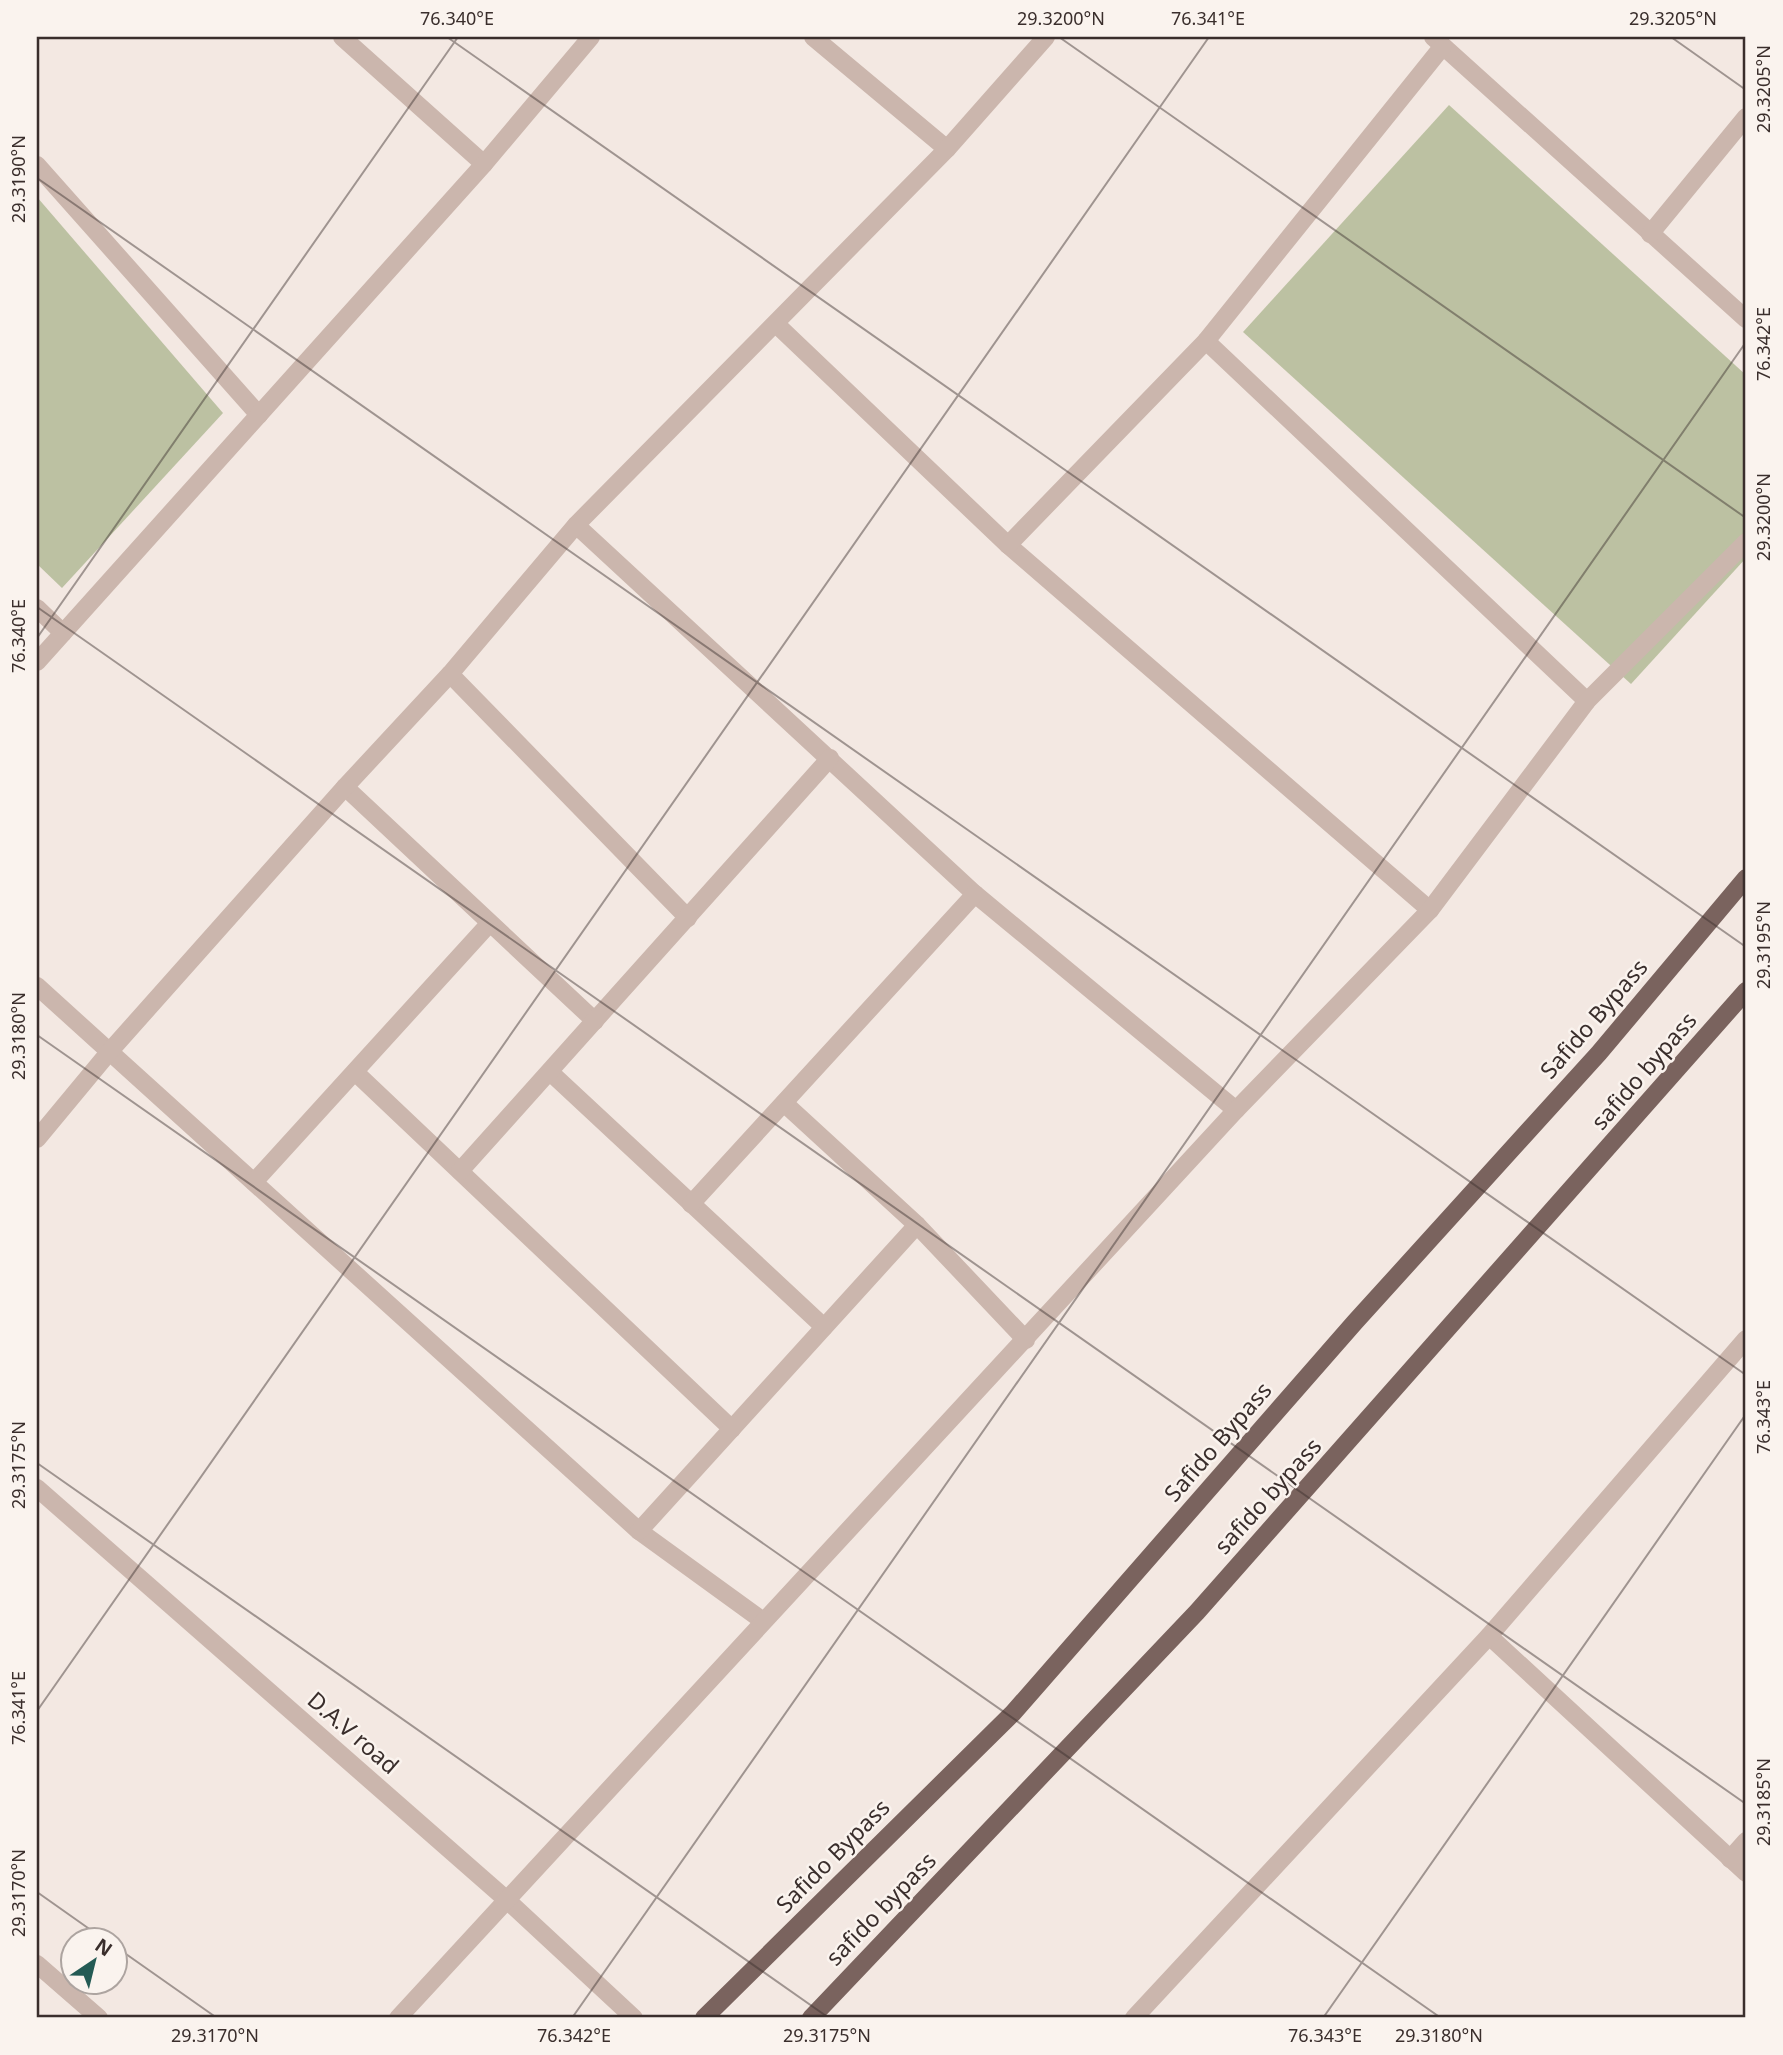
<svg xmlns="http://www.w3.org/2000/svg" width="1783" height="2055" viewBox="0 0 1783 2055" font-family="'Noto Sans',sans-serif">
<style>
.green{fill:#bcc1a2}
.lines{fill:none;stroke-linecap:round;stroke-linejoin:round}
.street{stroke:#cbb6ad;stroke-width:18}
.primary{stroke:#7a635e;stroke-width:18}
.ticks{fill:none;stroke:#3a2e2c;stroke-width:2;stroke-opacity:0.45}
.labels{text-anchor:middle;stroke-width:5;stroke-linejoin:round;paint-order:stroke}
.street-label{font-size:23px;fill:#3a2e2c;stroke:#faf3ee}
.neatline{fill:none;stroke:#3a2e2c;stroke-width:2.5}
.ticks-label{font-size:18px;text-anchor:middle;fill:#3a2e2c}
</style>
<rect width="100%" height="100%" fill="#f3e8e2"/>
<g class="green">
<path d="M1449,105L1746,375V558L1631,684L1243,332Z"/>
<path d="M37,197L223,413L62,588L37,564Z"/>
</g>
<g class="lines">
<g class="street">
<path d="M342,37L484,164"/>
<path d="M813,37L947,149"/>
<path d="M1433,37L1746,319"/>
<path d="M37,165L259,415"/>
<path d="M1650,234L1746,117"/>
<path d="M776,324L1008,545L1430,910"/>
<path d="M1206,341L1587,701"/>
<path d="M576,525L975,894L1236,1110"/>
<path d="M1008,545L1206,341L1443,46"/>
<path d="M37,608L63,633"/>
<path d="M37,662L484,164L591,37"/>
<path d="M450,674L688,918"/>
<path d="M345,787L595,1021"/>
<path d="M37,986L639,1531L763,1621"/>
<path d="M355,1072L732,1429"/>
<path d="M550,1072L824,1327"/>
<path d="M784,1103L917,1225L1026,1340"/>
<path d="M37,1139L110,1051L345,787L450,674L576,525L947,149L1046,37"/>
<path d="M460,1171L830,758"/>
<path d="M254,1182L489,924"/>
<path d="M691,1204L975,894"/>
<path d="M37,1488L508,1901L634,2018"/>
<path d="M639,1531L917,1225"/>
<path d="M1489,1636L1746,1873"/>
<path d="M1730,1859L1746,1841"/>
<path d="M37,1964L99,2018"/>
<path d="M398,2018L1236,1110L1430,910L1587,701L1746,542"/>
<path d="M1134,2018L1489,1636L1746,1339"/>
</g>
<g class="primary">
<path d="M704,2018L1013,1713L1355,1322L1599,1053L1746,878"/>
<path d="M811,2018L1197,1612L1746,991"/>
</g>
</g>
<path class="ticks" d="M447,37L1746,947M1059,37L1746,518M1671,37L1746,90M37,178L1746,1375M37,607L1746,1804M37,638L458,37M37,1035L1441,2018M37,1463L829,2018M37,1711L1209,37M37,1892L105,1940M116,1947L217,2018M572,2018L1746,342M1323,2018L1746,1414"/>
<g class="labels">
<g class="street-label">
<text transform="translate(1594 1019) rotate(-49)" y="8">Safido Bypass</text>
<text transform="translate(1644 1071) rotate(-49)" y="8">safido bypass</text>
<text transform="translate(1218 1442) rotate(-49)" y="8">Safido Bypass</text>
<text transform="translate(1268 1496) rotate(-48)" y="8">safido bypass</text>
<text transform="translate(353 1733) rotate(41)" y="8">D.A.V road</text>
<text transform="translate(833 1856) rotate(-45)" y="8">Safido Bypass</text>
<text transform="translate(881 1909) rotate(-46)" y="8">safido bypass</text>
</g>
</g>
<rect width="1783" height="2055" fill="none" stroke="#faf3ee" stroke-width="77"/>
<g transform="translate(94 1961) rotate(35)"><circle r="33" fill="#faf3ee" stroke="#ada4a0" stroke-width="2"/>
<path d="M0-5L12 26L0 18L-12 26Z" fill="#235a54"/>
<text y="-10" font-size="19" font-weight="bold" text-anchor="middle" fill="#3a2e2c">N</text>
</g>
<rect x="38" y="38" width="1706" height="1978" class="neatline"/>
<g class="ticks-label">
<text x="457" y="25">76.340°E</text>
<text x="1061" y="25">29.3200°N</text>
<text x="1208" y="25">76.341°E</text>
<text x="1673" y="25">29.3205°N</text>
<text transform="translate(1764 89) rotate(-90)" y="6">29.3205°N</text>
<text transform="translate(19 179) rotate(-90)" y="6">29.3190°N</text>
<text transform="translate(1764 344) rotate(-90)" y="6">76.342°E</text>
<text transform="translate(1764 517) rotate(-90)" y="6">29.3200°N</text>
<text transform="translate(19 636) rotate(-90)" y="6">76.340°E</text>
<text transform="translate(1764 945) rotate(-90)" y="6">29.3195°N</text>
<text transform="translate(19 1036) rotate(-90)" y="6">29.3180°N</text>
<text transform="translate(1764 1417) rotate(-90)" y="6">76.343°E</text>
<text transform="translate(19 1465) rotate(-90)" y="6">29.3175°N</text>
<text transform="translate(19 1708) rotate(-90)" y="6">76.341°E</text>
<text transform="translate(1764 1802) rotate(-90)" y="6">29.3185°N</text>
<text transform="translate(19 1893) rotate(-90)" y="6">29.3170°N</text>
<text x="215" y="2042">29.3170°N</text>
<text x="574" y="2042">76.342°E</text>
<text x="827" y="2042">29.3175°N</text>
<text x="1325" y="2042">76.343°E</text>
<text x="1439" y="2042">29.3180°N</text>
</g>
</svg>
